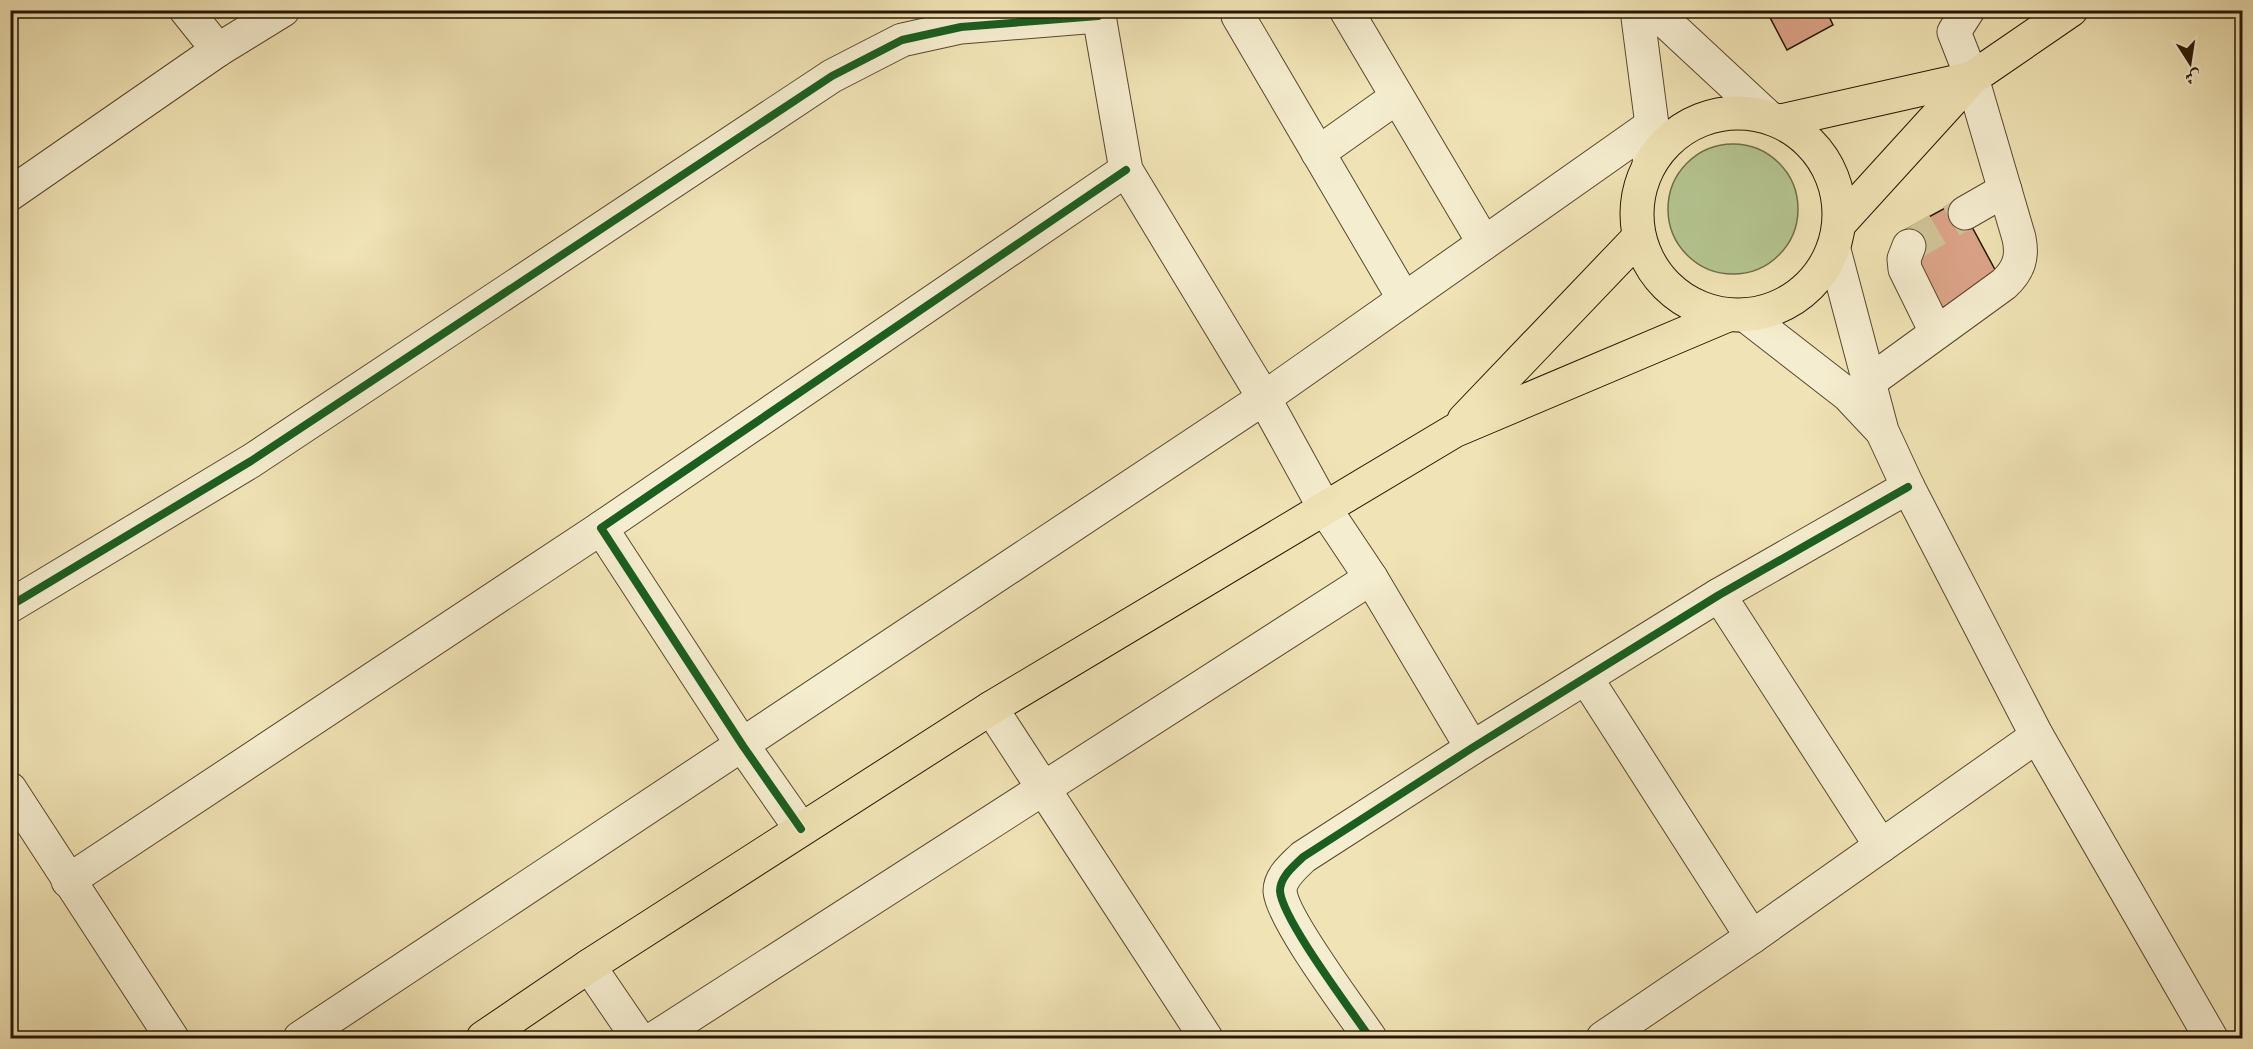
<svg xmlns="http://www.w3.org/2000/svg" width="2253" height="1049" viewBox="0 0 2253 1049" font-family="'IM FELL English',Amiri,serif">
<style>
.green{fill:#b5c591;stroke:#6e6d48;stroke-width:1.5}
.building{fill:#dca489;stroke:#271500;stroke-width:1.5}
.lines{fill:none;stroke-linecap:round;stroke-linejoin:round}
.minor-tunnel{stroke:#d2c49a;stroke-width:33;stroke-dasharray:33 16;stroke-linecap:butt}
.minor-casing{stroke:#59482d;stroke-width:35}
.major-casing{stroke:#271500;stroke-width:35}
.minor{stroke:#f5edcf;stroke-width:33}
.major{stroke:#f0e3b5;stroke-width:33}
.cycleway-casing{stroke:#f5edcf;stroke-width:11}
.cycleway{stroke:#1b5e20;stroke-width:8}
</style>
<rect width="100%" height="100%" fill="#f0e3b5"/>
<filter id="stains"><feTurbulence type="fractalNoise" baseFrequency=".00333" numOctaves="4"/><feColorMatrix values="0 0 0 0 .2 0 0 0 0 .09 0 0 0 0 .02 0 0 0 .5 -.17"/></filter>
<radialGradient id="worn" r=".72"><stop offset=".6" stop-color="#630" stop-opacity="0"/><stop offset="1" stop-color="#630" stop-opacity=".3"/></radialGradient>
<circle class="green" cx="1733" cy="209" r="65"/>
<g class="building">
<path d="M1766,10H1826L1833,25L1787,50Z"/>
<path d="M1958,201L1999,277L1942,308L1901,232Z"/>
</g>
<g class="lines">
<path class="minor-tunnel" d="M1909,246L1965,213"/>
<g class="minor-casing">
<g id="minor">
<path d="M186,10L218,50"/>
<path d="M1098,10L1126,170L1264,398L1325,509L1371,578L1472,748"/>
<path d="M1243,10L1238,16L1404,299"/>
<path d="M1346,10L1484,243"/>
<path d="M1637,10L1652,125L1649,165"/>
<path d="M1653,10L1766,115"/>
<path d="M1318,153L1397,97"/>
<path d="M10,194L218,50L283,10"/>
<path d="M1965,213L2005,190"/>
<path d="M1909,246L1904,259L1905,269L1936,332"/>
<path d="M1834,250L1882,431L1908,487L2037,736L2211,1038"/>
<path d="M1745,315L1848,395L1879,428"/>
<path d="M1869,382L2004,284C2019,270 2023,257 2019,238L1972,78L1954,32L1968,10"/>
<path d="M1719,595L1881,846"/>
<path d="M10,606L251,461L832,76L902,40L961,27L1098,16"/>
<path d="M1586,678L1752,937"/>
<path d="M991,708L1206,1038"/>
<path d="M10,789L172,1038"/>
<path d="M801,829L743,746L601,528L1126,170"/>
<path d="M68,881L601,528"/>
<path d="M589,966L638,1038"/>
<path d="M300,1038L1264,398L1652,125"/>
<path d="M655,1038L1371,578"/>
<path d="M1370,1038C1351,1010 1282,919 1280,891C1280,877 1293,867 1303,857L1472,748L1719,595L1908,487"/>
<path d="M1603,1038L1752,937L2037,736"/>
</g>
</g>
<g class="major-casing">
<g id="major">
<circle cx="1738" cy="214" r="101"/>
<path d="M1781,121L1972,78"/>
<path d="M1840,223L1972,78L2071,10"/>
<path d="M1464,420L1639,237"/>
<path d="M483,1038L589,966L991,708L1454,431L1728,315"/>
</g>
</g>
<use href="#minor" class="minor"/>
<use href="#major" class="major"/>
<g class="cycleway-casing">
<g id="cycleway">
<path d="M10,606L251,461L832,76L902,40L961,27L1098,16"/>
<path d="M801,829L743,746L601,528L1126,170"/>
<path d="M1370,1038C1351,1010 1282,919 1280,891C1280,877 1293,867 1303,857L1472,748L1719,595L1908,487"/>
</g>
</g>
<use href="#cycleway" class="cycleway"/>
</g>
<rect width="2253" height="1049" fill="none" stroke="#f0e3b5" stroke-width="36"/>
<rect x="12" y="12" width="2229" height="1025" fill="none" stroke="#271500" stroke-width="3"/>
<rect x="18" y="18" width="2217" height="1013" fill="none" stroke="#271500" stroke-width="1.5"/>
<g transform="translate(2190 63) rotate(168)" stroke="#f5edcf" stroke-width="4.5" paint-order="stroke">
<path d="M0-4.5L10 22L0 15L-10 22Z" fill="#271500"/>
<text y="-9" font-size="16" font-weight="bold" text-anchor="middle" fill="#271500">ش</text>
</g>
<rect width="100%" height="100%" filter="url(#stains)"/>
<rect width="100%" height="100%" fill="url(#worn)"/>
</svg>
